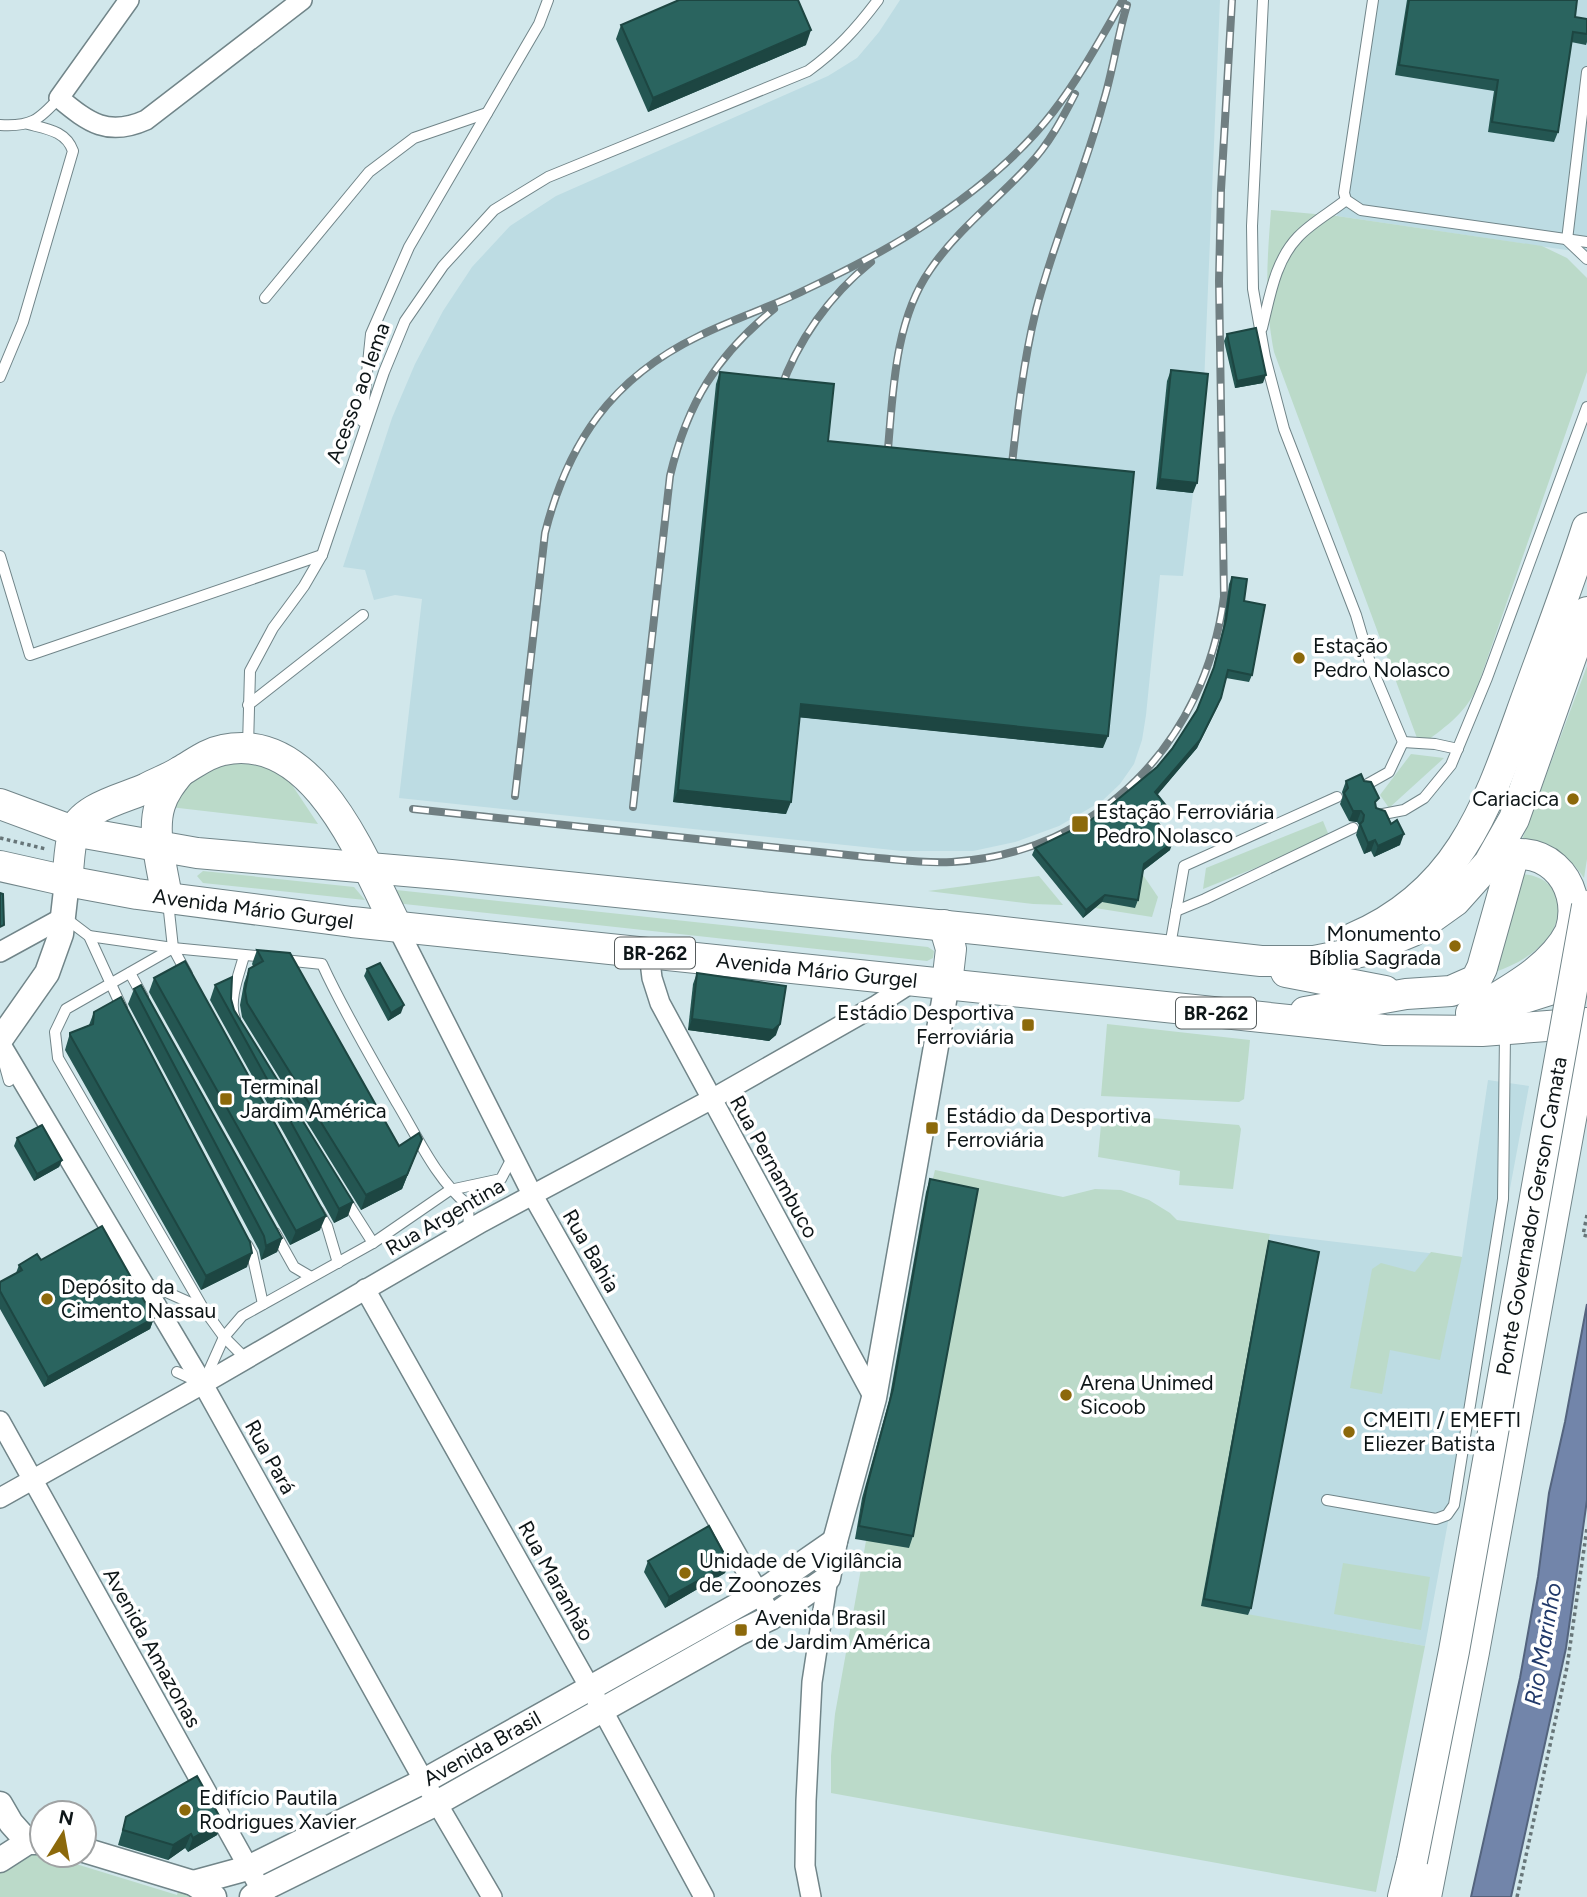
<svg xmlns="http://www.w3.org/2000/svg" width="1587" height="1897" viewBox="0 0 1587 1897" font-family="Figtree,sans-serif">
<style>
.built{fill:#bddce3}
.green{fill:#bbdac9}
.water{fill:#7285aa;stroke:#54647e;stroke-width:2}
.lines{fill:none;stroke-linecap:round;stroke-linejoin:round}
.service-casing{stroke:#718589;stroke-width:12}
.minor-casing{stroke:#718589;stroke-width:22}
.tertiary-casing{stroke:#718589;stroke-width:27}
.primary-casing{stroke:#718589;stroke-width:32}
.path{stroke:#677578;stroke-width:3.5;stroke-dasharray:3.5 3.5;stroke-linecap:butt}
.service{stroke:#fff;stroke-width:10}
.minor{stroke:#fff;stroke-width:19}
.tertiary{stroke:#fff;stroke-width:24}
.primary{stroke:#fff;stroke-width:30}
.rail-casing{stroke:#707f82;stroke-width:8}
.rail{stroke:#fff;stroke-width:5;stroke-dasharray:16;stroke-linecap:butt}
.primary-bridge-casing{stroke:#718589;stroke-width:32;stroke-linecap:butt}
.primary-bridge{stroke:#fff;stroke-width:30}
.wall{fill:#245652}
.shaded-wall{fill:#1d4642}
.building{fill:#2a645f;stroke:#1d4642;stroke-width:2}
.poi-dot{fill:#8c690b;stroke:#fff;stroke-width:2.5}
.labels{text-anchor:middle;stroke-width:7;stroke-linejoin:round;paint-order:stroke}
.shield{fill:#fff;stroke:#565c5d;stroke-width:2}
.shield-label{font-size:19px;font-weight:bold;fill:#0e1618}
.street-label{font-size:21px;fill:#0e1618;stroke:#fff}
.poi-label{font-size:21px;fill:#0e1618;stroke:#fff;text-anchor:start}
.water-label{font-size:23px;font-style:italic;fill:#21396a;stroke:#fff}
</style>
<rect width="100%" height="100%" fill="#d1e7eb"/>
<g class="built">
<path d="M900,0H1220L1204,384L1193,493L1183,576L1160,575L1146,715L1142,740L1134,764L1120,784L1102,801L1059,826L1015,842L973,851H902L399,798L422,599L395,595L374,600L365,570L343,567L392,418L415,364L443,311L472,267L510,226L556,196L828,76L857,58L879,32Z"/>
<path d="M1369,0H1587V253L1337,216Z"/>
<path d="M1488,1080L1529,1086L1425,1646L1248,1615L1267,1249L1270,1234L1462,1257Z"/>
</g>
<g class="green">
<path d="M1271,210L1337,216L1542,246L1567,258L1587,278V372L1477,688C1464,715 1444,728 1420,746L1274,352C1264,300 1267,263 1271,210Z"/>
<path d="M1587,666V859L1584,878C1568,853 1549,846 1522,840Z"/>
<path d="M1411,754L1444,758L1389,808L1380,795Z"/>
<path d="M235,760L267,765L290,782L318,824L170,807L171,798L204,773Z"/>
<path d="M1323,821L1330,838L1203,889L1206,868Z"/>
<path d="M203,871L354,887L365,900L203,883L197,876Z"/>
<path d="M1141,872L1158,897L1152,917L1095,908Z"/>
<path d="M1519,874C1559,874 1570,912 1546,940C1532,956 1514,965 1495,972Z"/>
<path d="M1039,876L1063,905L1033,904L928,891Z"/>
<path d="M387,889L928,947L934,951L933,958L927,961L395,903Z"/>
<path d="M1107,1024L1250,1040L1244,1099L1239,1102L1101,1096Z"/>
<path d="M1102,1114L1239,1125L1241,1129L1233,1189L1179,1185L1180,1171L1098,1157Z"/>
<path d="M935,1170L1063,1197L1095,1189L1121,1190L1149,1200L1170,1213L1177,1220L1270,1234L1202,1606L1425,1646L1376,1892L831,1793V1756L835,1714L926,1206Z"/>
<path d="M1431,1252L1462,1257L1440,1360L1390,1350L1382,1394L1350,1388L1372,1269L1381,1263L1415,1272Z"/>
<path d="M1343,1563L1430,1577L1421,1630L1334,1614Z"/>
<path d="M42,1850V1855H64L63,1860L177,1895L179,1888L205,1897H0V1873L15,1861Z"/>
</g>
<path class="water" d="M1587,1304V1500L1566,1648L1511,1897H1471L1520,1678L1538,1577L1549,1493L1565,1422Z"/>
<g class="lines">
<g class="service-casing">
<g id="service">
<path d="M1263,0L1252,226L1253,289L1265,357L1284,429L1356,615L1371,666L1403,742L1389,772L1364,786"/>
<path d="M1373,0L1344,193L1346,200L1361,210L1587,242"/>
<path d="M1587,72L1567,240L1587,259"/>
<path d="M0,125C31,127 39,120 59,98"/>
<path d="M265,298L369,172L414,138L487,113"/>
<path d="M1262,328C1270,296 1275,261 1298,237C1311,223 1331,212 1346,200"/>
<path d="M0,377L23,322L73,151C66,131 47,129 28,124"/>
<path d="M362,421L371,334L409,247L539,24L548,0"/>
<path d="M0,556L30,655L322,555"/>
<path d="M248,705L363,615"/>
<path d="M1403,742L1435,744L1458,749"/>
<path d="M248,746L250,671L273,628L304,586L322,555L384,372L405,321L443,266L494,210L548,177L808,71C837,50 857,28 878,0"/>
<path d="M1378,815L1404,810L1424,798L1451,765L1487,678L1587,407"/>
<path d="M168,902L173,948L187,974"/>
<path d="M1176,911L1205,899L1353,828"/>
<path d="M64,917L89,936L122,1008"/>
<path d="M89,936L173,948L266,957"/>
<path d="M1170,946L1184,866L1337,797"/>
<path d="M173,948L66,1009L55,1032L58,1058L203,1308L224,1337L246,1359"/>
<path d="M284,960L322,964C344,1012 371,1057 397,1103C418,1138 436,1179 468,1205L469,1229"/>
<path d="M130,973L143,997"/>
<path d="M235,1019C228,1001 239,974 244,956"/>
<path d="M4,1063L9,1081"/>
<path d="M345,1199L373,1243"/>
<path d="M318,1211L327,1226L338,1263"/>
<path d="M275,1233L294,1267L311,1277"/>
<path d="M247,1245L252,1254L263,1304"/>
<path d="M146,1283L202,1308"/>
<path d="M177,1372L203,1384L224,1337L242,1316L373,1243L450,1190L501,1179L512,1158"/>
<path d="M1327,1500L1436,1519L1447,1515L1454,1505L1503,1199L1505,1034"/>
</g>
</g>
<g class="minor-casing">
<g id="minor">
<path d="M129,0L59,98C89,123 108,137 146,120L302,0"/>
<path d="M396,925L532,1194L766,1606"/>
<path d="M0,952L64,917"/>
<path d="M649,953L652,978L660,1003L874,1398"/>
<path d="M0,1043L203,1384L424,1781L492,1897"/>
<path d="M365,1289L603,1711L704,1897"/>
<path d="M0,1421L265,1897"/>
<path d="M0,1498L203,1384L482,1222L710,1100L877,1005L914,981"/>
<path d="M811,1897L805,1866L806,1801L812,1682L828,1578"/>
</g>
</g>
<g class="tertiary-casing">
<g id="tertiary">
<path d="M0,1040L47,973L61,934L67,881"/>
<path d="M0,1804L11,1823L28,1842"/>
<path d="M84,1850L193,1883L214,1897"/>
<path d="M0,1860L28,1842H42"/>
<path id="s1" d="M193,1883L248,1868L424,1781L760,1593L835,1541"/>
<path d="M252,1897L261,1890L437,1803L739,1633L772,1617L828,1578L835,1541L874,1398L947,984"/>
</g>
</g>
<g class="primary-casing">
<g id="primary">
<path d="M0,804L73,831L197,853L451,875L986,930L1261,961H1314L1365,951L1413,931L1455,901L1489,863L1514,819L1587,612"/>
<path id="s2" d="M0,866L67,881L137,894L352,922L1385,1030L1482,1031L1587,1023"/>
<path d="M67,881C69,866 69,849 73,834C80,807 126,798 147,788C158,782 170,778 181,771C195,763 207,753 223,750C315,730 363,860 396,925"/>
<path d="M167,898C163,870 151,833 160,805C164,792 172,782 180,772"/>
<path d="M944,925L951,949L947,984"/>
<path d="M1353,938C1464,891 1490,798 1528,694C1548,639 1569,584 1587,528"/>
<path d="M1286,972L1385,991"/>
<path d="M1498,1006L1556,988L1587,968"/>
<path d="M1305,1012L1406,994L1451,991L1476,980L1482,968L1511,865L1501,856"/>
<path d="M1471,1013C1505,992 1551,970 1570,932C1587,880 1538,834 1490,863"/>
<path d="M1403,1897L1412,1861"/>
<path d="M1426,1897L1474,1652L1587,1031"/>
</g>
</g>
<g class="path">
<path d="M0,838L46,849"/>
<path d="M1587,1215L1583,1235L1587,1236"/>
<path d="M1517,1897L1567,1667L1587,1528"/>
</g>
<use href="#service" class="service"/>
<use href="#minor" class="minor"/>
<use href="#tertiary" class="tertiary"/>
<use href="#primary" class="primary"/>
<g class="rail-casing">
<g id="rail">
<path d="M780,391C797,341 830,295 871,262"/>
<path d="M887,460C893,398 893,323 930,270C957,230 997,200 1029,165C1049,144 1062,119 1075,94"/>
<path d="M1011,473C1017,418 1023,363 1036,310C1054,240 1084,173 1103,103C1113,71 1117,38 1127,5"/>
<path d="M515,796L545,533C568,442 612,378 699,336C733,319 771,307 805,290C841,273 884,251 917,230C967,198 1017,159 1053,112C1080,77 1101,38 1123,0"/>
<path d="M633,807L670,476C687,404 716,356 774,309"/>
<path d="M413,809C517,820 621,831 725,842C772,847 819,852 867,857C895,859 923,864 952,862C1100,853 1205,741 1224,597L1219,281L1221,190L1232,0"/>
</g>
</g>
<use href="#rail" class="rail"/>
<g class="primary-bridge-casing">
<g id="primary-bridge">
<path id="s3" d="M1412,1861L1454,1651L1587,906"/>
</g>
</g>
<use href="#primary-bridge" class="primary-bridge"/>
</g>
<g class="wall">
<path d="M1407,0H1577L1575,17L1587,19V42L1586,45L1571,42L1558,132L1554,142L1488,132L1494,91L1395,75Z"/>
<path d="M621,25L806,45L648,112L616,39Z"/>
<path d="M1227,334L1263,383L1235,388L1224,341Z"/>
<path d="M1171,370L1193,493L1156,489L1167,381Z"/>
<path d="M720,372L828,441L1103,748L799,717L786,814L673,802L716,384Z"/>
<path d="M1232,577L1244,601L1252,675L1249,682L1226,678L1218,706L1197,748L1157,795L1165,816L1157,822L1170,850L1143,871L1138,900L1135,908L1102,902L1083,918L1032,855L1035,848L1085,824L1105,810L1157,767L1172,749L1197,710L1212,673L1223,628L1229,584Z"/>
<path d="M1346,781L1376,806L1400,845L1374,857L1371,851L1364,854L1356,835L1359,825L1357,822L1349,821L1340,804L1343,796L1342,792Z"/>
<path d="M257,950L399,1146L422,1139L402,1189L361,1210L242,1017L240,1005L244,983L249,969L253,966L252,964Z"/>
<path d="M367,969L401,1013L388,1021L364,976Z"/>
<path d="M697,973L776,1035L769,1041L688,1030L693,984Z"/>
<path d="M154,978L320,1230L290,1245L149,992Z"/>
<path d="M215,985L231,999L234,1010L348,1216L334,1223L210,1000Z"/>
<path d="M134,989L282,1238L277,1252L261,1260L259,1250L128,1004Z"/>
<path d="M94,1012L247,1267L201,1290L65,1050L70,1033L89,1025Z"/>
<path d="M17,1138L62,1160L59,1167L34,1181L14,1146Z"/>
<path d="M930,1179L913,1536L909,1548L855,1539L862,1498L889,1401L926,1192Z"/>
<path d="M1269,1241L1251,1608L1248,1615L1201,1606L1267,1249Z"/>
<path d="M41,1260L154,1318L150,1329L44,1387L0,1309V1282L16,1273L19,1265Z"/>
<path d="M648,1561L729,1563L725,1573L665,1608L644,1572Z"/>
<path d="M126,1817L222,1821L217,1835L188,1852L185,1848L168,1860L118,1845Z"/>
</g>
<g class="shaded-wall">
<path d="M811,30L806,45L648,112L653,98Z"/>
<path d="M1266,375L1263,383L1235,388L1237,381Z"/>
<path d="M1160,479L1197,483L1193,493L1156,489Z"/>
<path d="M1221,698L1197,748L1153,800L1155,792Z"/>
<path d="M801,704L1108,736L1103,748L796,717Z"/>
<path d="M678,790L791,802L786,814L673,802Z"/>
<path d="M1168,808L1165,816L1152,826L1155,819Z"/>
<path d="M1353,811H1361L1357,822L1349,821Z"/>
<path d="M1404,834L1400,845L1374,857L1378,846Z"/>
<path d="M1375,840L1371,851L1364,854L1368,843Z"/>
<path d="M1173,842L1170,850L1141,872L1144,864Z"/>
<path d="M1105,895L1102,902L1083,918L1086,910Z"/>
<path d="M404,1005L401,1013L388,1021L391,1013Z"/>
<path d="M692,1019L780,1024L776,1035L769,1041L688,1030Z"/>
<path d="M422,1139L402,1189L361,1210L366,1195Z"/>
<path d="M62,1160L59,1167L34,1181L37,1174Z"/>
<path d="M353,1202L348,1216L334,1223L339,1209Z"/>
<path d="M326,1216L320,1230L290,1245L296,1231Z"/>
<path d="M282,1238L277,1252L261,1260L266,1246Z"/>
<path d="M252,1253L247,1267L201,1290L206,1276Z"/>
<path d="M154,1318L150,1329L44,1387L48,1377Z"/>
<path d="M729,1563L725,1573L665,1608L669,1597Z"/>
<path d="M222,1821L217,1835L188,1852L193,1838Z"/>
<path d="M191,1834L185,1848L168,1860L173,1845Z"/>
</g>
<g class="building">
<path d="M679,0H798L811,30L653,98L621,25Z"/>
<path d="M1409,0H1577L1575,17L1587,19V34L1573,32L1558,132L1492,122L1498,80L1399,65Z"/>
<path d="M1256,328L1266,375L1237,381L1227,334Z"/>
<path d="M1171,370L1208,374L1197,483L1160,479Z"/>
<path d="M720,372L834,384L828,441L1134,472L1108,736L801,704L791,802L678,790Z"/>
<path d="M1232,577L1247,579L1244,601L1265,605L1252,675L1228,670L1221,698L1200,740L1155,792L1168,808L1155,819L1173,842L1144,864L1138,900L1105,895L1086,910L1035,848L1085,824L1105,810L1157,767L1172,749L1197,710L1214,667L1226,620Z"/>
<path d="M1361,774L1364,781L1371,782L1379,798L1375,802L1376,808L1385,811L1391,824L1397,820L1404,834L1378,846L1375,840L1368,843L1360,824L1363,821L1364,815L1361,811H1353L1344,793L1348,788L1346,781Z"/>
<path d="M0,893L3,894L4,925L0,927Z"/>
<path d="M257,950L290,953L399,1146L419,1133L422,1139L407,1175L366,1195L247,1003L245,991L249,969L263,961Z"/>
<path d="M185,961L326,1216L296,1231L154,978Z"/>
<path d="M380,963L404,1005L391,1013L367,969Z"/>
<path d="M697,973L786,986L780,1024L773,1030L692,1019Z"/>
<path d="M232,977L231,999L234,1010L353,1202L339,1209L215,985Z"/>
<path d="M141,985L282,1238L266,1246L264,1236L134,989Z"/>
<path d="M121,997L250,1242L252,1253L206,1276L70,1035V1033L93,1024L94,1012Z"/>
<path d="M42,1125L62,1160L37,1174L17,1138Z"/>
<path d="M930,1179L978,1189L913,1536L859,1526L867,1486L893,1389Z"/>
<path d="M102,1226L154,1318L48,1377L0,1291V1282L22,1270L19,1265L37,1254L41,1260Z"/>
<path d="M1269,1241L1319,1252L1251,1608L1204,1599Z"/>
<path d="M709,1526L729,1563L669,1597L648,1561Z"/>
<path d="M197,1776L222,1821L193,1838L191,1834L173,1845L123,1830L126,1817Z"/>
</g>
<g class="poi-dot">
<circle cx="1299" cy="658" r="7"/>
<circle cx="1573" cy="799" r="7"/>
<rect x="1071" y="815" width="18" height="18" rx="3.5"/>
<circle cx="1455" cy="946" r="7"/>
<rect x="1021" y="1018" width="14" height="14" rx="3.5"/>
<rect x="219" y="1092" width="14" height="14" rx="3.5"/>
<rect x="925" y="1121" width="14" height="14" rx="3.5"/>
<circle cx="47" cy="1299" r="7"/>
<circle cx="1066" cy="1395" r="7"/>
<circle cx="1349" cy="1432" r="7"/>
<circle cx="685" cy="1573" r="7"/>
<rect x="734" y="1623" width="14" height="14" rx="3.5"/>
<circle cx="185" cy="1810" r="7"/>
</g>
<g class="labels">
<g class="shield">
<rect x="615" y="937.5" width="80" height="31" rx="5"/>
<rect x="1176" y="997.5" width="80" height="31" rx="5"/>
</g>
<g class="shield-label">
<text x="655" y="960">BR-262</text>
<text x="1216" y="1020">BR-262</text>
</g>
<g class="street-label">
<text transform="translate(358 393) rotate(-70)" y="7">Acesso ao Iema</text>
<text dy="7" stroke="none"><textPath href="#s2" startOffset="257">Avenida Mário Gurgel</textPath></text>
<text dy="7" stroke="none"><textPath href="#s2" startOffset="824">Avenida Mário Gurgel</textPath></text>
<text transform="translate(774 1167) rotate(61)" y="7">Rua Pernambuco</text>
<text dy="7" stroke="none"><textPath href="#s3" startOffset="656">Ponte Governador Gerson Camata</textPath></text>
<text transform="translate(445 1217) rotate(-30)" y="7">Rua Argentina</text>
<text transform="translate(591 1251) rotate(60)" y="7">Rua Bahia</text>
<text transform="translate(270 1457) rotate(61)" y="7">Rua Pará</text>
<text transform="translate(556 1581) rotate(61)" y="7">Rua Maranhão</text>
<text transform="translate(152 1648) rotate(61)" y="7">Avenida Amazonas</text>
<text dy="7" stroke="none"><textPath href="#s1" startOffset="320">Avenida Brasil</textPath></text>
</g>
<g class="poi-label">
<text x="1313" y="653">Estação<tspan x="1313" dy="24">Pedro Nolasco</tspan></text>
<text x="1559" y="806" text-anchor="end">Cariacica</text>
<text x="1096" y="819">Estação Ferroviária<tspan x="1096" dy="24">Pedro Nolasco</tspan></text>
<text x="1441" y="941" text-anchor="end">Monumento<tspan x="1441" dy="24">Bíblia Sagrada</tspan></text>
<text x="1014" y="1020" text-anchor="end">Estádio Desportiva<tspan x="1014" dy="24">Ferroviária</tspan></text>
<text x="240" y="1094">Terminal<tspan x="240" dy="24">Jardim América</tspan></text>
<text x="946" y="1123">Estádio da Desportiva<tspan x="946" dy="24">Ferroviária</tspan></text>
<text x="61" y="1294">Depósito da<tspan x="61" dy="24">Cimento Nassau</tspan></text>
<text x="1080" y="1390">Arena Unimed<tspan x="1080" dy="24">Sicoob</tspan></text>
<text x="1363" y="1427">CMEITI / EMEFTI<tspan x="1363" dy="24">Eliezer Batista</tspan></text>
<text x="699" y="1568">Unidade de Vigilância<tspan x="699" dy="24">de Zoonozes</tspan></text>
<text x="755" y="1625">Avenida Brasil<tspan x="755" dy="24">de Jardim América</tspan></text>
<text x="199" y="1805">Edifício Pautila<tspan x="199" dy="24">Rodrigues Xavier</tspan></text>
</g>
<g class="water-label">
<text transform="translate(1543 1644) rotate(-80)" y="8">Rio Marinho</text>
</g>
</g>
<g transform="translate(63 1834) rotate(11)"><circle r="33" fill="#ffffff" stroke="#9fa2a3" stroke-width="2"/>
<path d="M0-5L12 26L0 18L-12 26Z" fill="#8c690b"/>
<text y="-10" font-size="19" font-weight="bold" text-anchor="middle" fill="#0e1618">N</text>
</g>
</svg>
